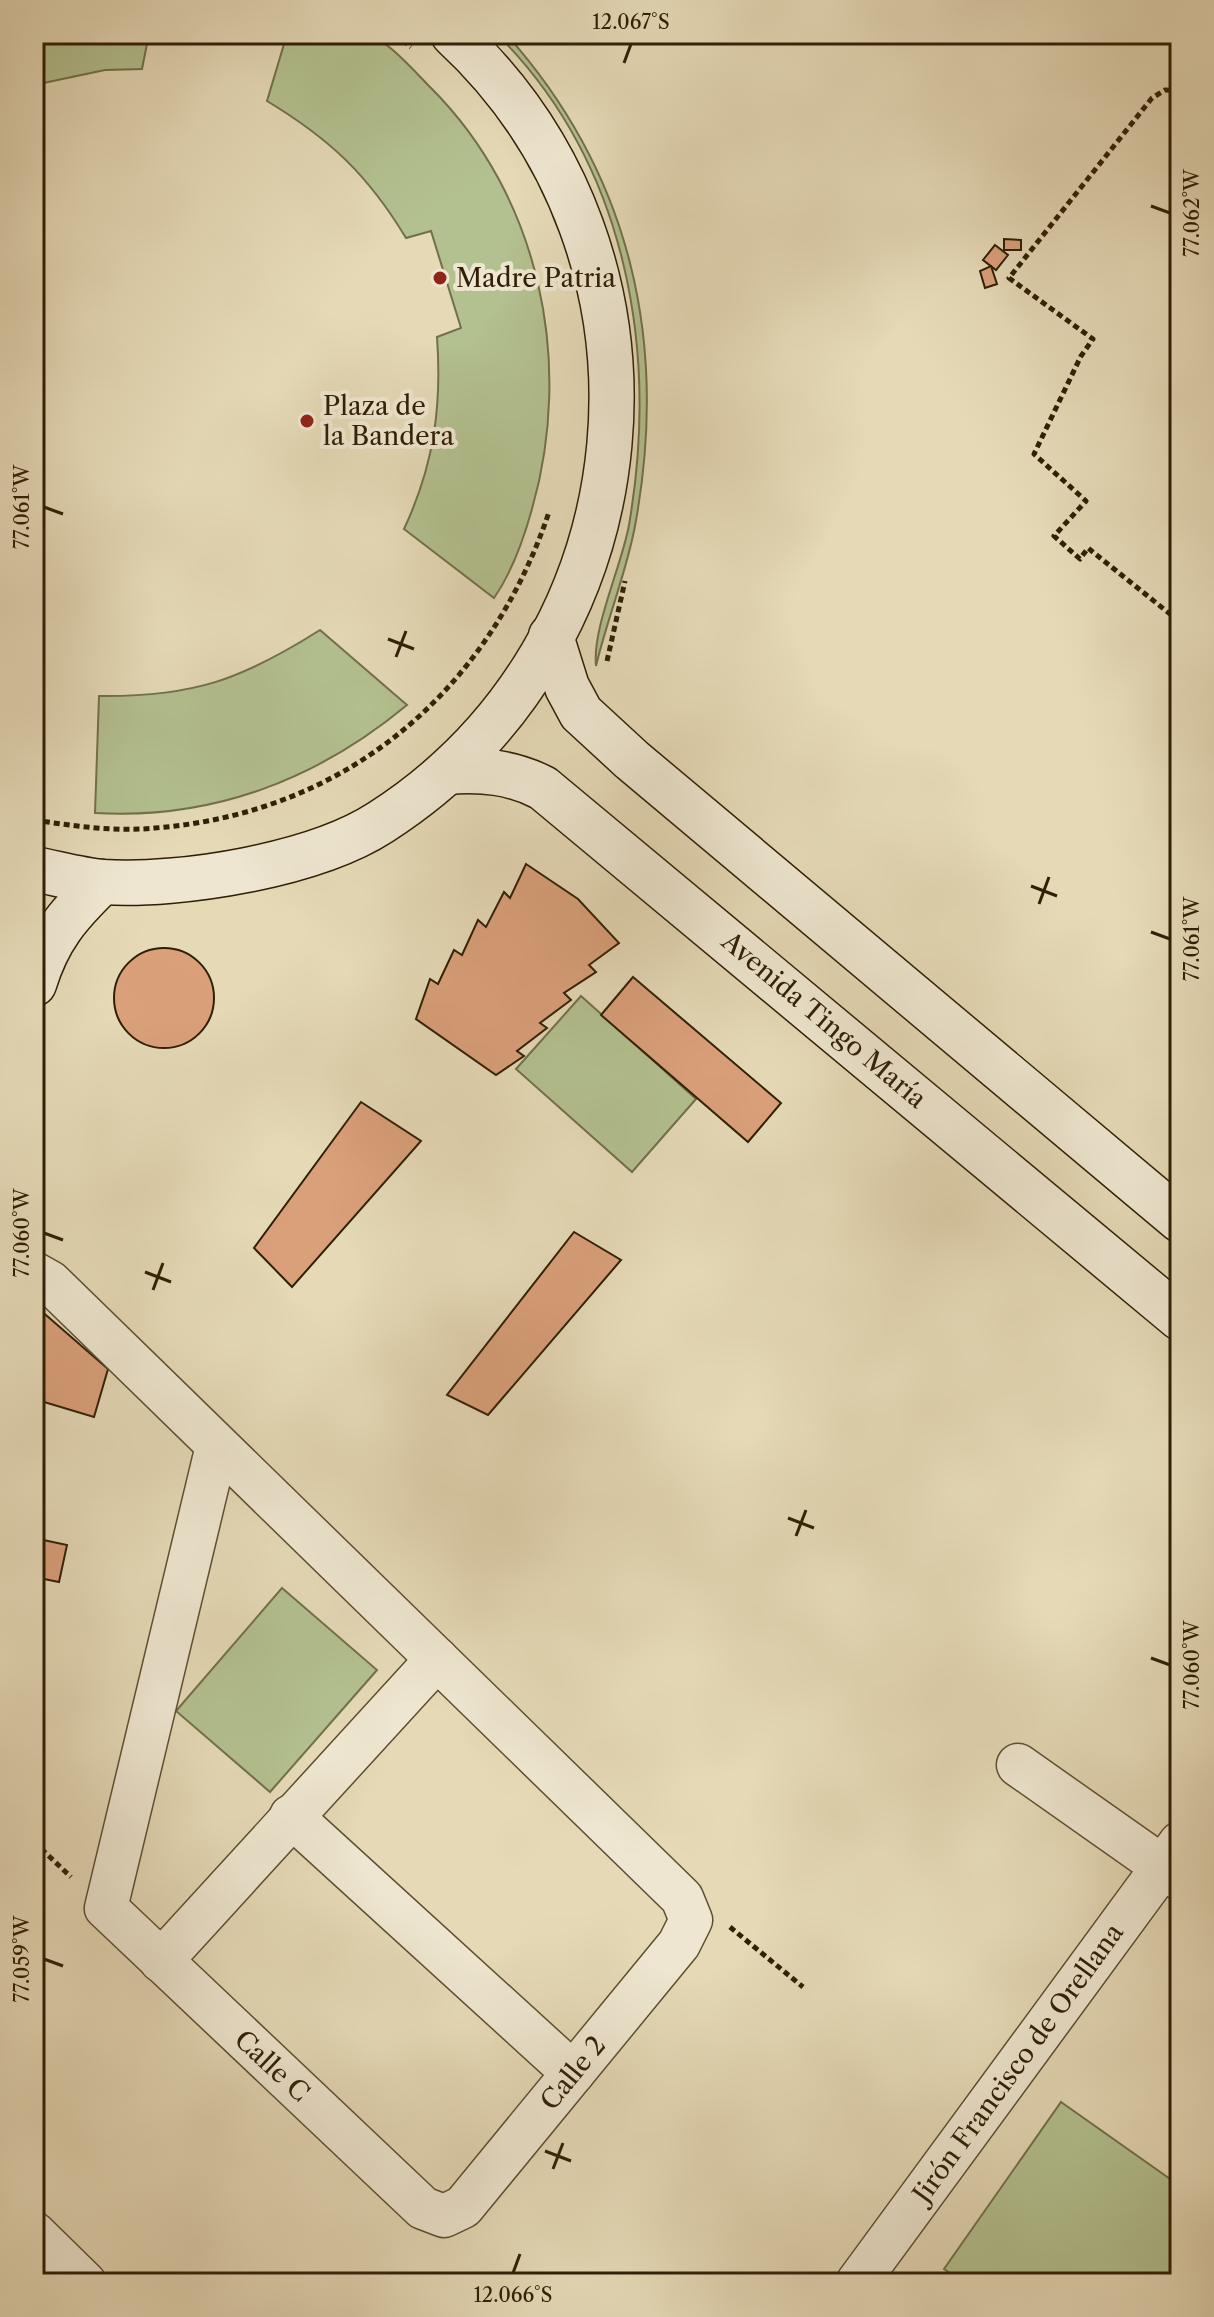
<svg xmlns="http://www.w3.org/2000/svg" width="1214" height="2317" viewBox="0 0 1214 2317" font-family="'Libre Caslon Text',serif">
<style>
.green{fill:#b3c08f;stroke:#72704a;stroke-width:2}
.building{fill:#daa07a;stroke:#301f05;stroke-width:2}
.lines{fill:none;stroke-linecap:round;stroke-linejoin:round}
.minor-casing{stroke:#5d4e31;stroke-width:45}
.secondary-casing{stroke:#301f05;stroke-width:47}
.path{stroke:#301f05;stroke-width:5;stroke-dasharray:6 4;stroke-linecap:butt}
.minor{stroke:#eee6d0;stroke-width:42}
.secondary{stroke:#eee6d0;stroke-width:44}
.ticks{fill:none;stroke:#301f05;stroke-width:3}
.poi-dot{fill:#8f2418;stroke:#eee6d0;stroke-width:3}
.labels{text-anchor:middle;stroke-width:8;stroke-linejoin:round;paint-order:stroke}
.poi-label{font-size:26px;fill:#301f05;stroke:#eee6d0;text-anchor:start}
.street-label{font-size:26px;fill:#301f05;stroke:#eee6d0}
.neatline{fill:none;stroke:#301f05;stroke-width:3}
.ticks-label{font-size:20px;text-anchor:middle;fill:#301f05}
</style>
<rect width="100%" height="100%" fill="#e5d9b6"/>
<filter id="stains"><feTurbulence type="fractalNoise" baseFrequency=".0025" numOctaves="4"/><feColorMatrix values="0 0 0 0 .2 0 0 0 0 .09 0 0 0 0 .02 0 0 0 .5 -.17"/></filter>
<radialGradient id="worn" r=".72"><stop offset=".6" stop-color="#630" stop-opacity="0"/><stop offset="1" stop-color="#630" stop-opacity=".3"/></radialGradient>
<g class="green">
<path d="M34,34H149L142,69L105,70L34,85Z"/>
<path d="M287,34C311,34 343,29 366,34C386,38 416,73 431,88C540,197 574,362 532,509C524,538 512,572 494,598L404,529C434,465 442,406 437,337L461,328L431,231L406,238C368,175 330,139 267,101Z"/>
<path d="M497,34H506C631,174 669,342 635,526C626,574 607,619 596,666C592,628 622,565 629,525C659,350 627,164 497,34Z"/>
<path d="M320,630L407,705C318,779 213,820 95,813L99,696C193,697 241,680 320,630Z"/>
<path d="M581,996L696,1099L632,1172L516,1069Z"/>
<path d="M282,1588L377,1670L270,1792L176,1711Z"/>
<path d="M1061,2102L1180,2186V2283H964L944,2269Z"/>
</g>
<g class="building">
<path d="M1004,239L1021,240V250H1004Z"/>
<path d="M995,245L1008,255L996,270L983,260Z"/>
<path d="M991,266L997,284L985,288L980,271Z"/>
<path d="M526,864L578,899L619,943L589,965L596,972L564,993L571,1000L540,1023L547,1028L517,1051L524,1056L496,1075L416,1019L430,979L438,984L454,950L462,955L478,920L486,927L504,892L510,898Z"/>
<circle cx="164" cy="998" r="50"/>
<path d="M633,977L781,1103L748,1142L601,1015Z"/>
<path d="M361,1102L421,1141L292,1287L254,1248Z"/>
<path d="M574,1232L621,1260L488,1415L447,1395Z"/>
<path d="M39,1309L108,1369L94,1417L34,1399V1326Z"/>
<path d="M34,1538L67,1545L59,1582L34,1577Z"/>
</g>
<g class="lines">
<g class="minor-casing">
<g id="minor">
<path d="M34,1273L50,1282L682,1898L691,1920L679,1944L463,2207L444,2216L423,2208L106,1908L217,1446"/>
<path d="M1018,1765L1180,1879"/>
<path d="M291,1816L573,2073"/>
<path d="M161,1961L437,1659"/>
<path d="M34,2233L85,2283"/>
<path d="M857,2283L1180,1843"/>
</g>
</g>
<g class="secondary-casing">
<g id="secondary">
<path d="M551,636L567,687L581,713L632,760L1180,1220"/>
<path d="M447,772C481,769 512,772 543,788L1180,1318"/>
<path d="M34,869C56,873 80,880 103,882C181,887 315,865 381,822C655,646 692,255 453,34"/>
<path d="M34,984C48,938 68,915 102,882"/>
</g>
</g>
<g class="path">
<path d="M395,34L411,47"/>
<path d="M1180,91L1165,90L1152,98L1009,278L1093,339L1081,356L1034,454L1086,501L1054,536L1080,559L1088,548L1180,622"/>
<path d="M607,661L625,581"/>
<path d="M34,820C74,826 115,832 155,828C347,813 489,691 549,512"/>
<path d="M34,1842L71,1877"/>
<path d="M730,1927L803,1987"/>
</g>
<use href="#minor" class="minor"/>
<use href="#secondary" class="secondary"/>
</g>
<path class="ticks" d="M624,63L631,44M1151,206L1170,213M44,507L63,514M388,639L414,649M396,657L406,631M1031,886L1057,896M1039,904L1049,877M1151,932L1170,939M44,1233L63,1240M145,1272L171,1282M153,1290L163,1263M788,1518L814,1528M796,1536L806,1510M1151,1658L1170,1665M44,1959L63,1966M545,2151L571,2161M553,2169L563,2143M513,2273L520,2254"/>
<g class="poi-dot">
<circle cx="440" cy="278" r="8"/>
<circle cx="307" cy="421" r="8"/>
</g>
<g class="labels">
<g class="poi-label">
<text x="456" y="287">Madre Patria</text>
<text x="323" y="415">Plaza de<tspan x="323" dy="30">la Bandera</tspan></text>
</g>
<g class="street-label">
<text transform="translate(824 1020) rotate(40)" y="9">Avenida Tingo María</text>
<text transform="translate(1018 2063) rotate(-54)" y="9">Jirón Francisco de Orellana</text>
<text transform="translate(272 2066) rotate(43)" y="9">Calle C</text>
<text transform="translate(573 2073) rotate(-51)" y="9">Calle 2</text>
</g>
</g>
<rect width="1214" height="2317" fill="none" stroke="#e5d9b6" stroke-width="88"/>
<rect x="44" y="44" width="1126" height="2229" class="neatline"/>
<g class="ticks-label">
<text x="631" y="29">12.067°S</text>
<text transform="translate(1192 213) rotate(-90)" y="7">77.062°W</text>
<text transform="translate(22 507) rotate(-90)" y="7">77.061°W</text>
<text transform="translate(1192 939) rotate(-90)" y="7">77.061°W</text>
<text transform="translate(22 1233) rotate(-90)" y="7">77.060°W</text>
<text transform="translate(1192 1665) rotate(-90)" y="7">77.060°W</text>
<text transform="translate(22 1959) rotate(-90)" y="7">77.059°W</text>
<text x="513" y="2302">12.066°S</text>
</g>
<rect width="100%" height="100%" filter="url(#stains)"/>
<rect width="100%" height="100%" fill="url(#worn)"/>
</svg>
